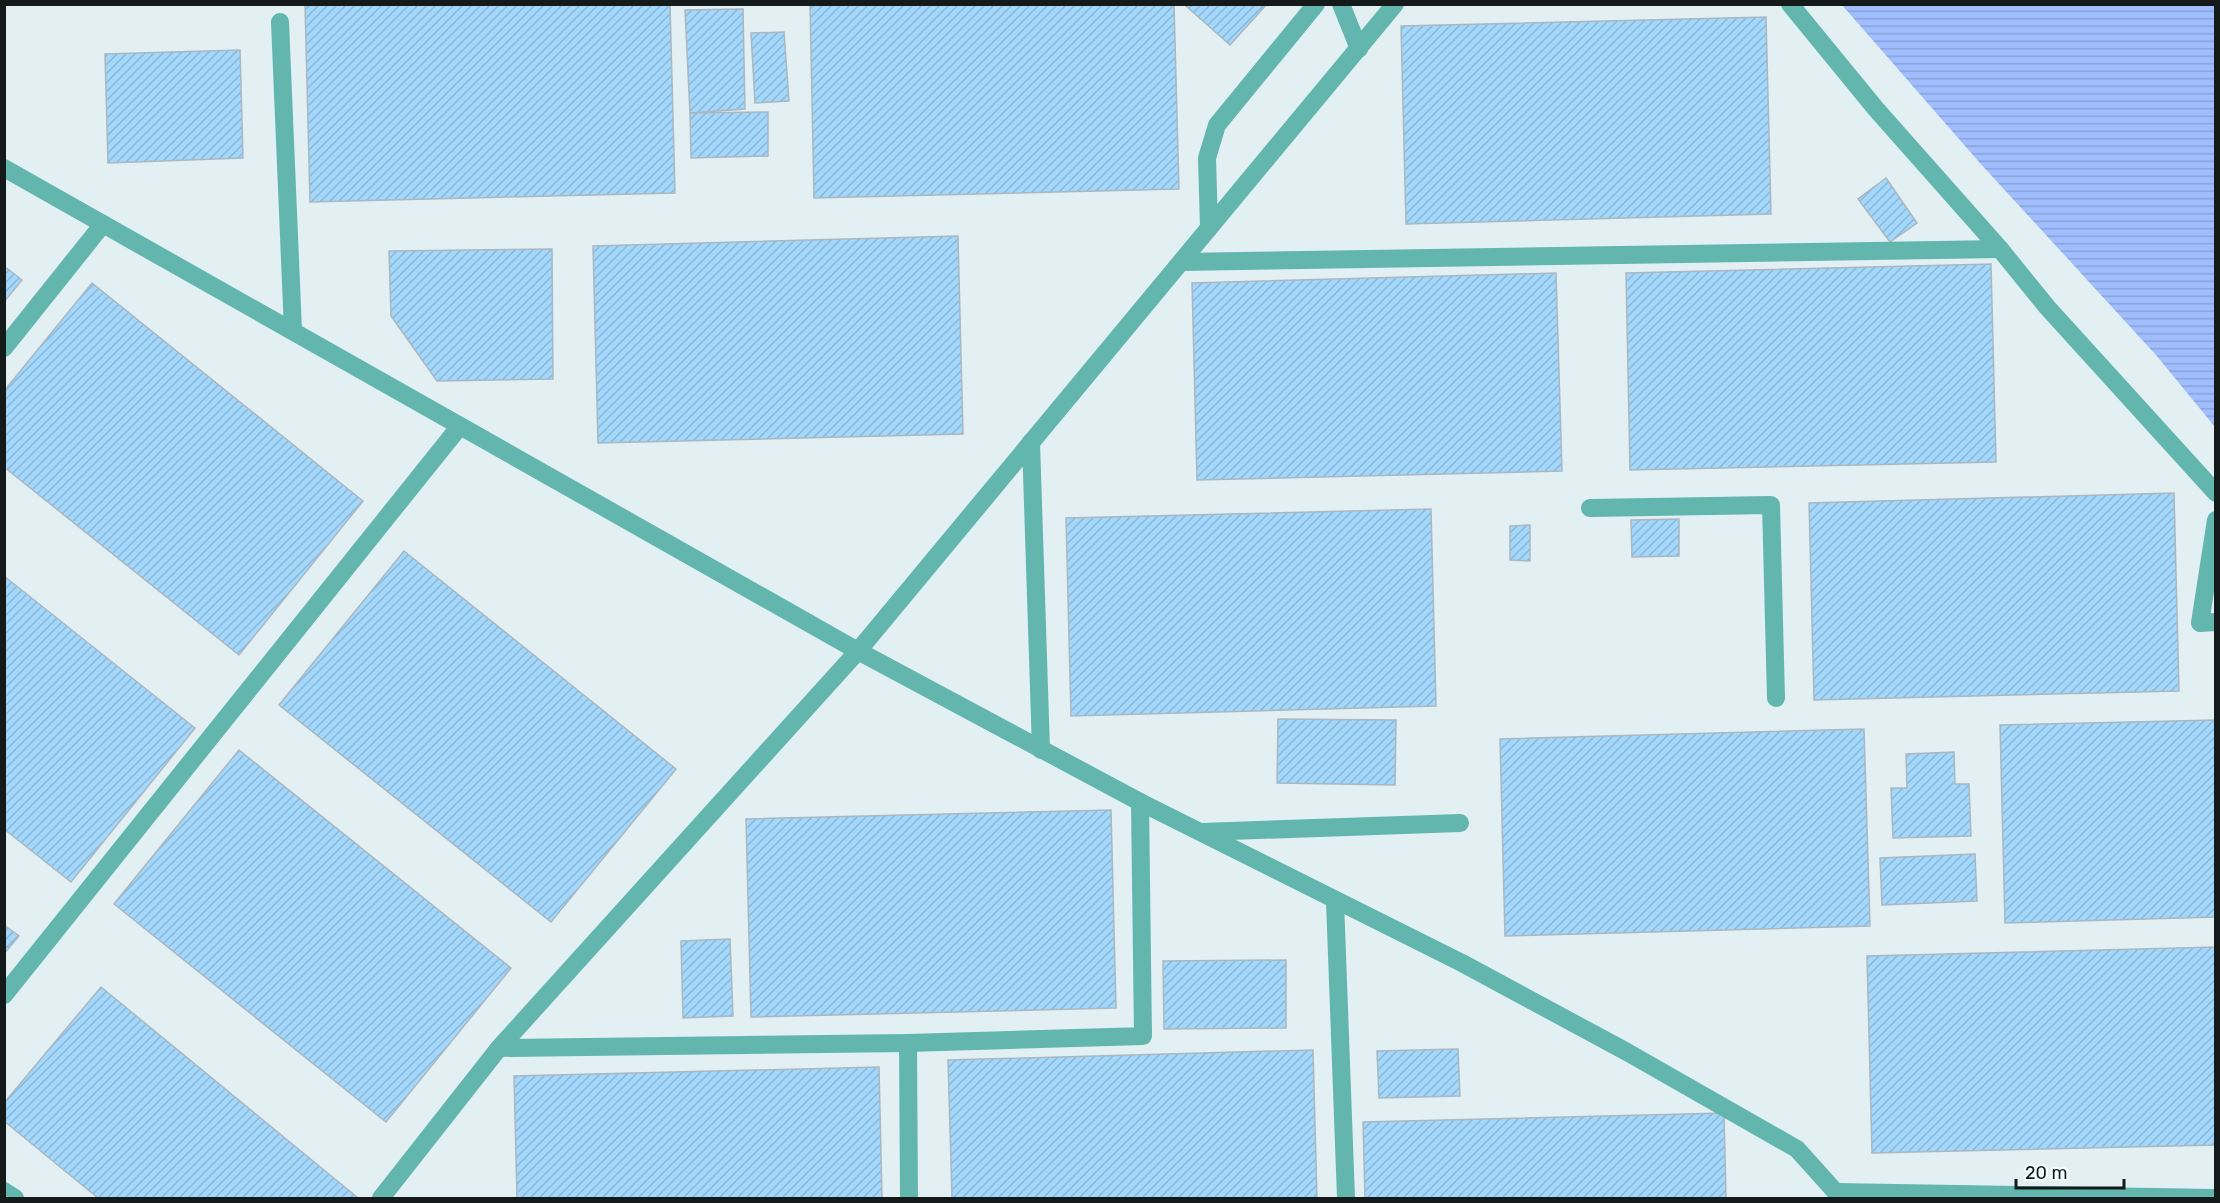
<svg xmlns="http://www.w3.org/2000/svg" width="2220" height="1203" viewBox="0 0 2220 1203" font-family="Rubik,sans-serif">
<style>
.water{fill:url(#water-rules)}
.building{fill:url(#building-hatch);stroke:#acb7bf;stroke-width:1.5}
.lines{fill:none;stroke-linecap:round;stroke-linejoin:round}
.lane{stroke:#63b6ae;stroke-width:18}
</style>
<defs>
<pattern id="water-rules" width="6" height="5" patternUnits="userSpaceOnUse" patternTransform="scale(1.5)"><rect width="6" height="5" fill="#a0bdfd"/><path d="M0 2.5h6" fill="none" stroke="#89a2d8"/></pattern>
<pattern id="building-hatch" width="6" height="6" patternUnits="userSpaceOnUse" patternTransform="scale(1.5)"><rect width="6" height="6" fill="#a3d7fb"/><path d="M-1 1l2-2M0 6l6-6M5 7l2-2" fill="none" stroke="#8bb8d7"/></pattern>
</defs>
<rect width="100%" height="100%" fill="#e2f0f4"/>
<path class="water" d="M1842,5H2215V427L2156,355L1979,162Z"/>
<g class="building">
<path d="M670,4L675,193L310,202L305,5Z"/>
<path d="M810,4H1174L1179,189L814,198Z"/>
<path d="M1188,4H1267L1230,45L1186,6Z"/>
<path d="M743,9L745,109L690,113L685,10Z"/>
<path d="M1766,17L1771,214L1406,224L1401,26Z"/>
<path d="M784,32L789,101L755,103L751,33Z"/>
<path d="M240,50L243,158L108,163L105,54Z"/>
<path d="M768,112V156L691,158L690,113Z"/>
<path d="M1886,178L1917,223L1890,242L1858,199Z"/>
<path d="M958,236L963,434L598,443L593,246Z"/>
<path d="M552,249L553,379L437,381L391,316L389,251Z"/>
<path d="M1991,264L1996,462L1630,470L1626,273Z"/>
<path d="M4,266L22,280L4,302Z"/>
<path d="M1556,273L1562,471L1197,480L1192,283Z"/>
<path d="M92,283L363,501L239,655L4,467V391Z"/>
<path d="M2174,493L2179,691L1814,700L1809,503Z"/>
<path d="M1431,509L1436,706L1071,716L1066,518Z"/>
<path d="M1679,519V556L1632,557L1631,520Z"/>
<path d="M1530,525V561L1510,560V526Z"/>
<path d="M404,551L676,769L551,922L279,705Z"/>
<path d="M4,576L195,728L71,882L4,829Z"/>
<path d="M1278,719L1396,720L1395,785L1277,783Z"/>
<path d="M2216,720V917L2005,923L2000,725Z"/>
<path d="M1864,729L1870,926L1505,936L1500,739Z"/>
<path d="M239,750L511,968L386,1122L114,904Z"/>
<path d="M1954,752L1955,784H1969L1971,836L1893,838L1891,788H1907L1906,754Z"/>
<path d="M1111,810L1116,1008L751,1017L746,819Z"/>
<path d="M1975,854L1977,901L1882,905L1880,858Z"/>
<path d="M4,925L19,936L4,954Z"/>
<path d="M730,939L733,1016L683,1018L681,941Z"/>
<path d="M2216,947V1145L1872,1153L1867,956Z"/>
<path d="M1286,960V1028L1164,1029L1163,961Z"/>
<path d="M101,987L358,1198H98L4,1121V1103Z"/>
<path d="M1458,1049L1460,1096L1379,1098L1377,1051Z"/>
<path d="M1313,1050L1317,1198H952L948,1060Z"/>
<path d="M879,1067L882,1198H517L514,1076Z"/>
<path d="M1724,1113L1726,1198H1365L1363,1122Z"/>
</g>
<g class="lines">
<g class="lane">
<path d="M1341,4L1359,49"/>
<path d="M1790,4L1876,109L2000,249L2047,307L2216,493"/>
<path d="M280,22L293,331"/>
<path d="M4,168L858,651L1140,802L1462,963L1627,1052L1797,1149L1841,1198"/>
<path d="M1209,228L1207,158L1217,125L1316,4"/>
<path d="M1181,262L2000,249"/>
<path d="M4,348L103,224"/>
<path d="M1031,442L1041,750"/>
<path d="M1590,508L1771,505L1776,698"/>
<path d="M2216,520L2200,623L2216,622"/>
<path d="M1202,832L1460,823"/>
<path d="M1335,901L1346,1198"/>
<path d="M4,995L460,426"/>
<path d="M908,1043L909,1198"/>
<path d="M499,1048L908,1043L1143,1036L1140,802"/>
<path d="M4,1191L15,1198"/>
<path d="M1835,1192L2216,1198"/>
<path d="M381,1198L499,1048L858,651L1395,4"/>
</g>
</g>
<rect width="2220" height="1203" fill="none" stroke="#14191a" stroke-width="12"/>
<path d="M2016 1179v9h108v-9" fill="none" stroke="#14191a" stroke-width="3"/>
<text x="2025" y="1179" font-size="18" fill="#14191a" stroke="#f3fdff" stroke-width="4.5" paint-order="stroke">20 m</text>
</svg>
